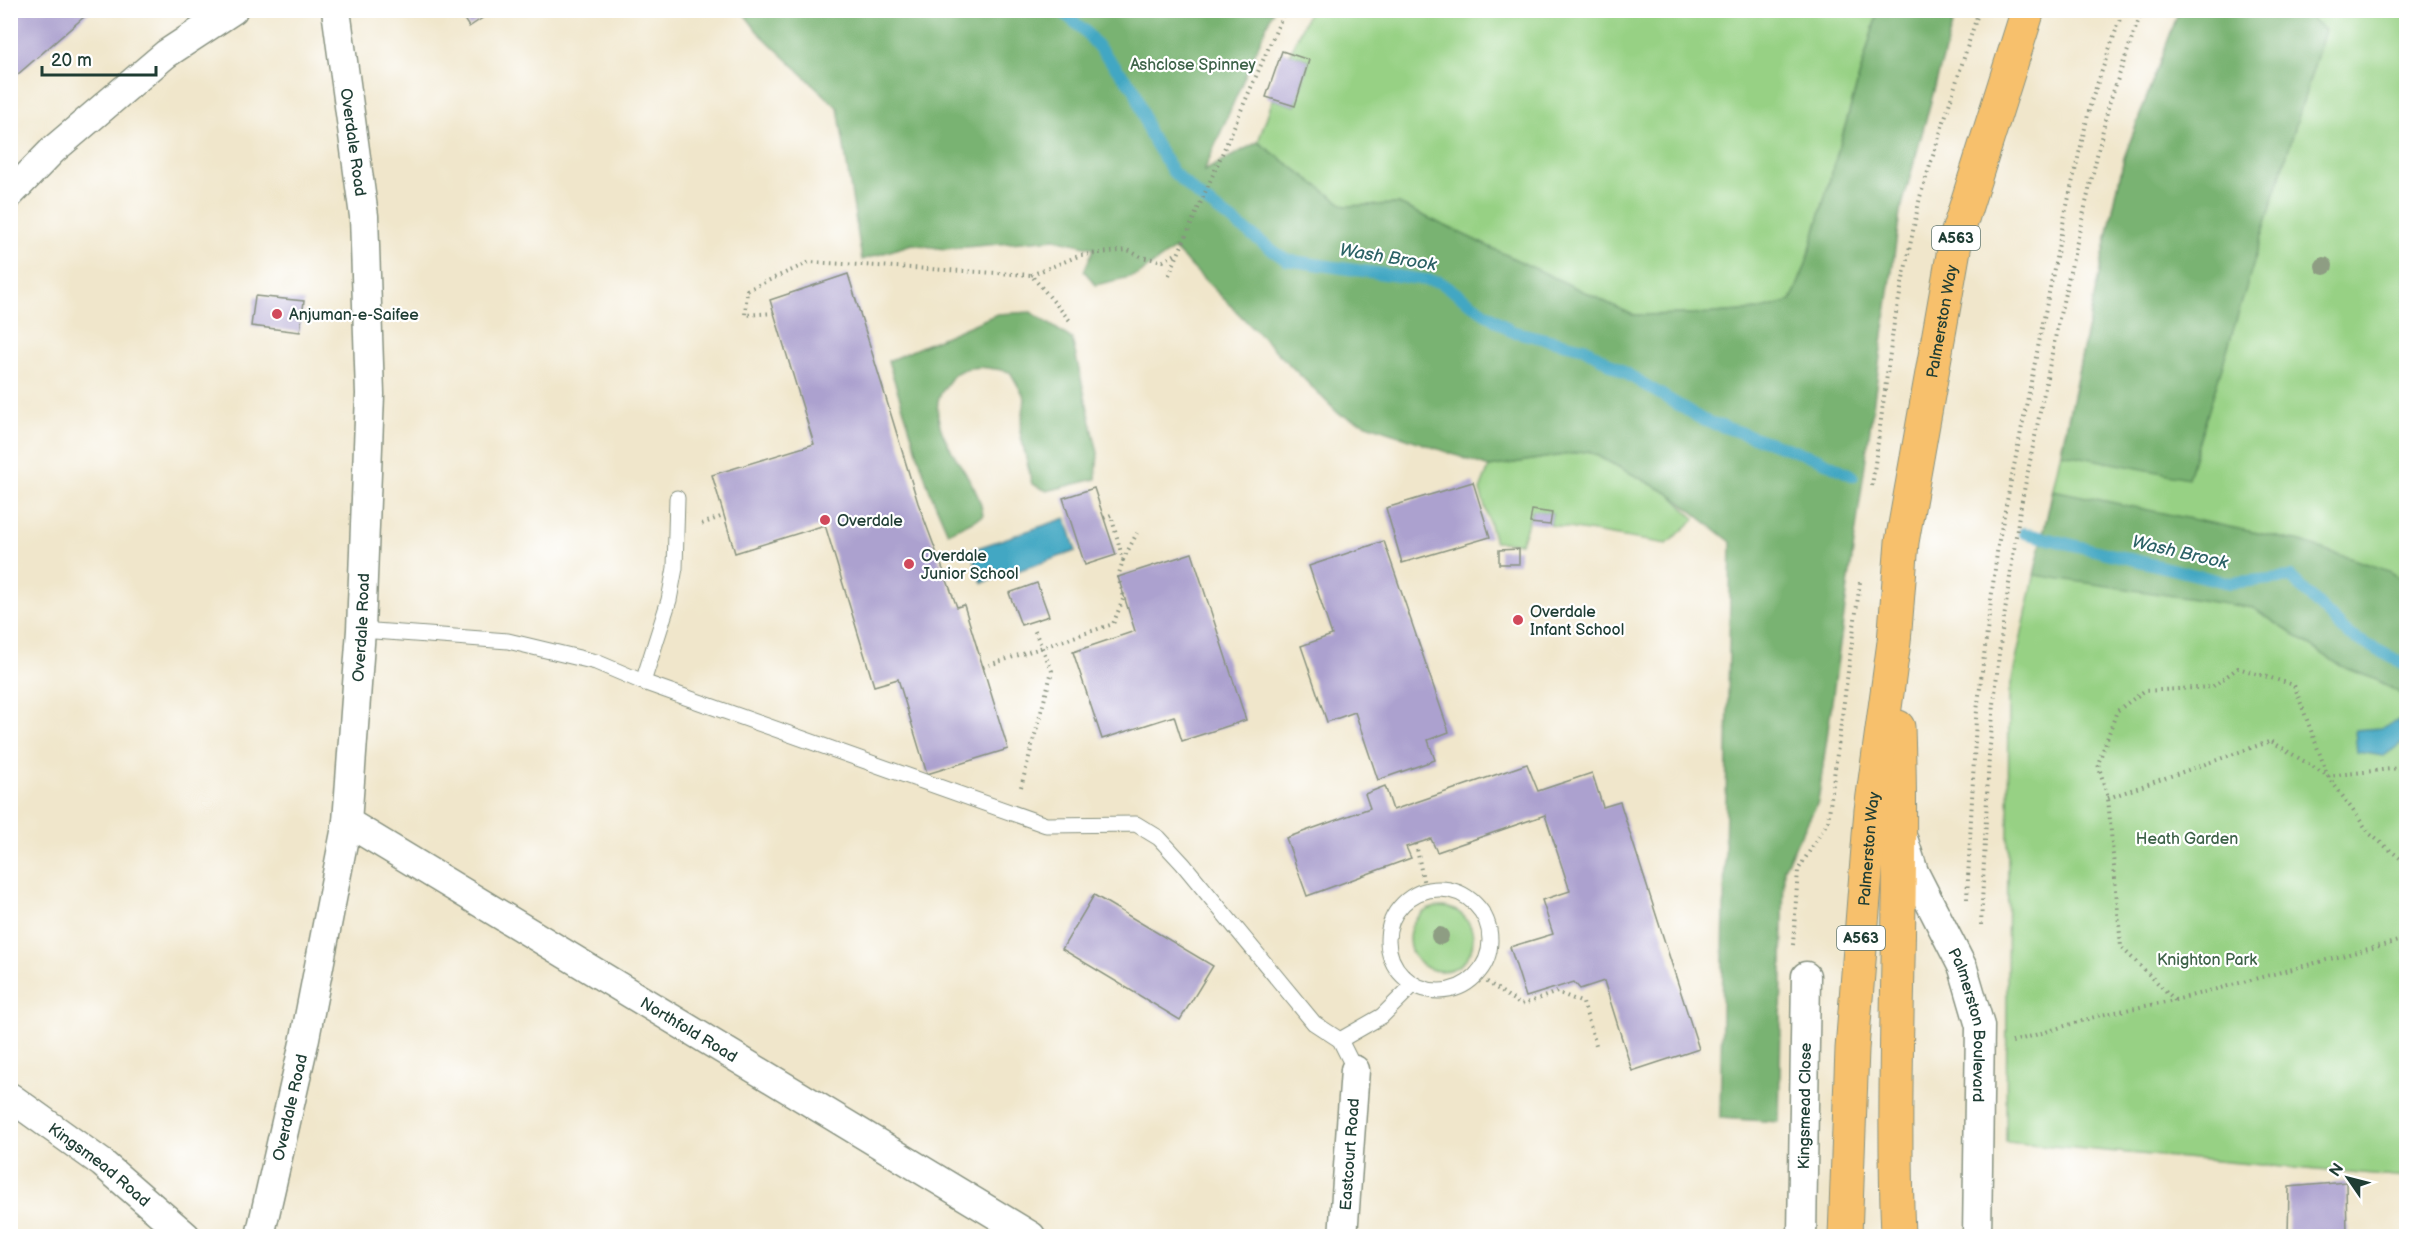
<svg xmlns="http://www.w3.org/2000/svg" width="2417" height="1247" viewBox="0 0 2417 1247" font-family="'Balsamiq Sans',sans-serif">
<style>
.green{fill:#97d184;stroke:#5b875c;stroke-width:1.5}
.forest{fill:#79b372;stroke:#4c7853;stroke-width:1.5}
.water{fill:#43a7c3;stroke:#31727c;stroke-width:1.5}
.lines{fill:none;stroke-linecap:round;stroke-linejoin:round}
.stream{stroke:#43a7c3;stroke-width:12}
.building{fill:#aca1cf}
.service-casing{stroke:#889280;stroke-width:17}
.minor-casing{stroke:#889280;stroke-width:31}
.trunk-casing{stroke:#889280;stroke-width:35}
.path{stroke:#889280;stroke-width:4;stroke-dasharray:1.5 4.5;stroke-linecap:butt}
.service{stroke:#fff;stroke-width:15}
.minor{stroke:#fff;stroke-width:28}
.trunk{stroke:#f7c06c;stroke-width:33}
.tree{fill:#8e9d83}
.poi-dot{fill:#d1495b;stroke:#fff;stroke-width:2}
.labels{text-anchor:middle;stroke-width:4.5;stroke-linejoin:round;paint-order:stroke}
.shield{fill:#fff;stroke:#627771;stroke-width:1.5}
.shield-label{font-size:15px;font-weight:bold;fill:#1f3d34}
.park-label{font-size:16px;fill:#3d6248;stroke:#fff}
.street-label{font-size:16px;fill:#1f3d34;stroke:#fff}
.poi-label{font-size:16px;fill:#1f3d34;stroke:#fff;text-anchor:start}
.water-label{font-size:18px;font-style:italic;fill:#2c6266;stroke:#fff}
</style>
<rect width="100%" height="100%" fill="#fff"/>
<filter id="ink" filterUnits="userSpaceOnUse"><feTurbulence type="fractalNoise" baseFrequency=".0167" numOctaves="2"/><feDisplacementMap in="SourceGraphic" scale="12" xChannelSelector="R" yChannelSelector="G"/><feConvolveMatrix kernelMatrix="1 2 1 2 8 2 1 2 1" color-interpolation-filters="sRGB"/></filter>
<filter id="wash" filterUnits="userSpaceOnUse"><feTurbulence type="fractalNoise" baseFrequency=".008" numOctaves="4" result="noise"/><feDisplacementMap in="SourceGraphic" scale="24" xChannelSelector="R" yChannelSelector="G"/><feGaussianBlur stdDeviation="1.35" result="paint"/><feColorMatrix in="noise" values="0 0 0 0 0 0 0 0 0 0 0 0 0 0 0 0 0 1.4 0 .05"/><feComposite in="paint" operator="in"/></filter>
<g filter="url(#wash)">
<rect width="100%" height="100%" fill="#f0e6cb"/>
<g class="green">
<path d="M1309,11H1878L1805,267L1791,301L1759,310L1698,314L1633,315L1399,204L1345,206L1258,142L1273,99L1295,106L1309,60L1290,54Z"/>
<path d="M2179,11H2406V1178L2006,1142L2009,693L2124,158Z"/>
<path d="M1588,451L1670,494L1695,519L1667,544L1550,525L1552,513L1532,511L1521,543L1495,542L1480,490L1489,467Z"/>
<circle cx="1441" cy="939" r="32"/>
</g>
<g class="forest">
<path d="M742,11H1273L1204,171L1258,142L1345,206L1399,204L1633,315L1698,314L1759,310L1791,301L1805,267L1878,11H1956L1900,213L1818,802L1784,868L1779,1122L1720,1118L1731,542L1670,494L1588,451L1489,467L1339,414L1174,249L1138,275L1096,285L1084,271L1094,248L1055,239L944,249L912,244L862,260L838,108L757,31Z"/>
<path d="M2179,11H2302L2325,30L2188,478L2061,453L2124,158Z"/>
<path d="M1031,312L1072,339L1098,453L1096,479L1047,491L1032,484L1020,432L1025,398L1010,372C992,368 961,361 950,380C946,386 939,394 938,401C932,444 979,475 983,516L948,533L929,489L888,361L997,314Z"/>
<path d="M2053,490L2301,542L2389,571L2406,581V697L2379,681L2341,666L2253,608L2034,575Z"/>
</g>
<g class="water">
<path d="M1066,518L1076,551L982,583L971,550Z"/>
<path d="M2399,721L2402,734L2406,736V745L2402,743L2384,756L2357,752L2355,730L2380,728Z"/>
</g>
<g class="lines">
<g class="stream">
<path d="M1060,10L1084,30L1135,90L1149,133L1173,172L1200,197L1286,260L1440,282L1511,331L1584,348L1703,420L1819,459L1853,476"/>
<path d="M2024,533L2229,583L2291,577L2349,635L2406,665"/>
</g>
</g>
<g id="blocks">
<g class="building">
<path d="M12,10H92L10,81Z"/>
<path d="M458,10H484L487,15L469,27Z"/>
<path d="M1282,51L1309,60L1295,106L1266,97Z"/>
<path d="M848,274L918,503L957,607L964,605L1008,749L927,774L898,679L874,686L825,525L735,553L712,475L814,444L770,300Z"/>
<path d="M255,296L304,301L300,332L251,326Z"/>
<path d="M1473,482L1490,537L1402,563L1386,508Z"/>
<path d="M1094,488L1116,555L1085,565L1063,498Z"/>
<path d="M1532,510L1552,513L1550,525L1530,523Z"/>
<path d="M1384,541L1449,732L1428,740L1435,760L1378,780L1355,712L1327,722L1301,646L1332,635L1309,566Z"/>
<path d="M1519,549V564H1499V550Z"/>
<path d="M1192,553L1246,720L1182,741L1174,716L1102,739L1073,652L1135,631L1118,577Z"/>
<path d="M1037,583L1049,616L1021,625L1009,593Z"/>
<path d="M1527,764L1538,791L1592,773L1603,807L1620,802L1699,1049L1632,1071L1604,981L1580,989L1574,982L1526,997L1510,947L1553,934L1542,900L1570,891L1545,815L1437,852L1431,839L1406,847L1411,858L1307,896L1286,838L1370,808L1365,794L1385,786L1393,810Z"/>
<path d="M1094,895L1213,966L1180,1020L1062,949Z"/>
<path d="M2346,1182L2347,1236H2288L2289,1187Z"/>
</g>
</g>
</g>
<g filter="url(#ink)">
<use href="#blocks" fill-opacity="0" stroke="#889280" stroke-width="1.5"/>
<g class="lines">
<g class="service-casing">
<g id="service">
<path d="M361,630L508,641L596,662L643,682L1046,825L1136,824L1159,838L1183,864L1314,1023L1340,1040L1355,1070"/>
<path d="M643,682L669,600L675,568L677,498"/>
<circle cx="1439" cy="940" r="51"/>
<path d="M1340,1040L1382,1016L1413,985"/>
</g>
</g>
<g class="minor-casing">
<g id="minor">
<path d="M10,194L53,150L166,54L233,10"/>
<path id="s1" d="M347,822L1031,1236"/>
<path id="s2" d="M1904,841L1914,872L1963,968L1980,1026L1977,1236"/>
<path id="s3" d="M10,1097L102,1163L186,1236"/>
<path id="s4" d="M260,1236L304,1043L347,822L361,630L370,394L364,216L336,10"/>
<path id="s5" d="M1343,1236L1355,1070"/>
<path id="s6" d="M1802,1236L1806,976"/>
</g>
</g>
<g class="trunk-casing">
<g id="trunk">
<path d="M1898,727C1904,897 1891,1067 1898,1236"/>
<path id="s7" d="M1845,1236L1852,1049L1871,810L1894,642L1902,542L1956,238L2028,10"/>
</g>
</g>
<g class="path">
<path d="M1031,275L1081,255L1128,250L1141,257L1163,261L1178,253"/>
<path d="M1169,275L1285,10"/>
<path d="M774,313L745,315L747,290L810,262L1031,275L1072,323"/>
<path d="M1872,486L1894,323L1920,197L1979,10"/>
<path d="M1104,518L1111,515L1123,560L1137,533"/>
<path d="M702,524L723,516"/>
<path d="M983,667L1113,624L1124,597L1118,577L1123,560"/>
<path d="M1021,787L1052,671L1033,627"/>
<path d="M2108,798L2271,741L2328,776L2370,834L2406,863"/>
<path d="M1416,844L1425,890"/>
<path d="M1967,899L1976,719L1998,545L2065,214L2091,102L2123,10"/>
<path d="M1981,925L1989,756L1999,653L2019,515L2059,319L2109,104L2142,10"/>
<path d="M1793,945L1798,870L1828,821L1860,582"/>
<path d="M1477,975L1521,1005L1557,992L1583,1003L1597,1048"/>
<path d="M2175,1000L2121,947L2108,798L2098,764L2117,711L2144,691L2212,687L2238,668L2294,685L2328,776L2400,768L2406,774"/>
<path d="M2012,1042L2101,1015L2175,1000L2406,939"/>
</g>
<use href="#service" class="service"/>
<use href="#minor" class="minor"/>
<use href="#trunk" class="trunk"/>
</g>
<g class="tree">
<circle cx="2324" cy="266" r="9"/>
<circle cx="1440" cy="936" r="9"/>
</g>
</g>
<g class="poi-dot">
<circle cx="277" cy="314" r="6"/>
<circle cx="825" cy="520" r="6"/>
<circle cx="909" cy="564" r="6"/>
<circle cx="1518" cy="620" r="6"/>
</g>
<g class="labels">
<g class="shield">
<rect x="1932" y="226" width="48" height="24" rx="4.5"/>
<rect x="1837" y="926" width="48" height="24" rx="4.5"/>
</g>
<g class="shield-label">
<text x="1956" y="243">A563</text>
<text x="1861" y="943">A563</text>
</g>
<g class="park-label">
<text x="1193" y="70">Ashclose Spinney</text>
<text x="2187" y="844">Heath Garden</text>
<text x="2207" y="965">Knighton Park</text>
</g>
<g class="street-label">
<text transform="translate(354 142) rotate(82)" y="6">Overdale Road</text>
<text dy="6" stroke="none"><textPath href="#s7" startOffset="921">Palmerston Way</textPath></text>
<text dy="6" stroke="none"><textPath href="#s4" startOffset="618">Overdale Road</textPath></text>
<text dy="6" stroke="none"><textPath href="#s7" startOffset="388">Palmerston Way</textPath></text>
<text dy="6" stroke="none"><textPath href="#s2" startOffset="198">Palmerston Boulevard</textPath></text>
<text dy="6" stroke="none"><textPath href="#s1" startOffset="400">Northfold Road</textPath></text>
<text dy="6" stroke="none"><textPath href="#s6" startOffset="130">Kingsmead Close</textPath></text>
<text dy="6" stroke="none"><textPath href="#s4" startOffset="132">Overdale Road</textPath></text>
<text dy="6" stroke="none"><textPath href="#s5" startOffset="82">Eastcourt Road</textPath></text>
<text dy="6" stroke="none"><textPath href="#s3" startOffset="112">Kingsmead Road</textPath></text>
</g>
<g class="poi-label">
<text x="289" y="320">Anjuman-e-Saifee</text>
<text x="837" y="526">Overdale</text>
<text x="921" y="561">Overdale<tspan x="921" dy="18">Junior School</tspan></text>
<text x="1530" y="617">Overdale<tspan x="1530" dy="18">Infant School</tspan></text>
</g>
<g class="water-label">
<text transform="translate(1388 257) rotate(9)" y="6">Wash Brook</text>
<text transform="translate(2180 552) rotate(13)" y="6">Wash Brook</text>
</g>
</g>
<rect width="2417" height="1247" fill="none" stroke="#fff" stroke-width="36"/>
<g transform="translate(2348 1178) rotate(305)" stroke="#ffffff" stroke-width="4.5" paint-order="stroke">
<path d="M0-4.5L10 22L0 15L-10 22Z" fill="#1f3d34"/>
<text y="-9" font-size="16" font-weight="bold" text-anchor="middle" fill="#1f3d34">N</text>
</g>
<path d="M42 66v9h114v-9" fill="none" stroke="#1f3d34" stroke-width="3"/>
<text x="51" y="66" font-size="18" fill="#1f3d34" stroke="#ffffff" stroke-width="4.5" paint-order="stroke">20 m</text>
</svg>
